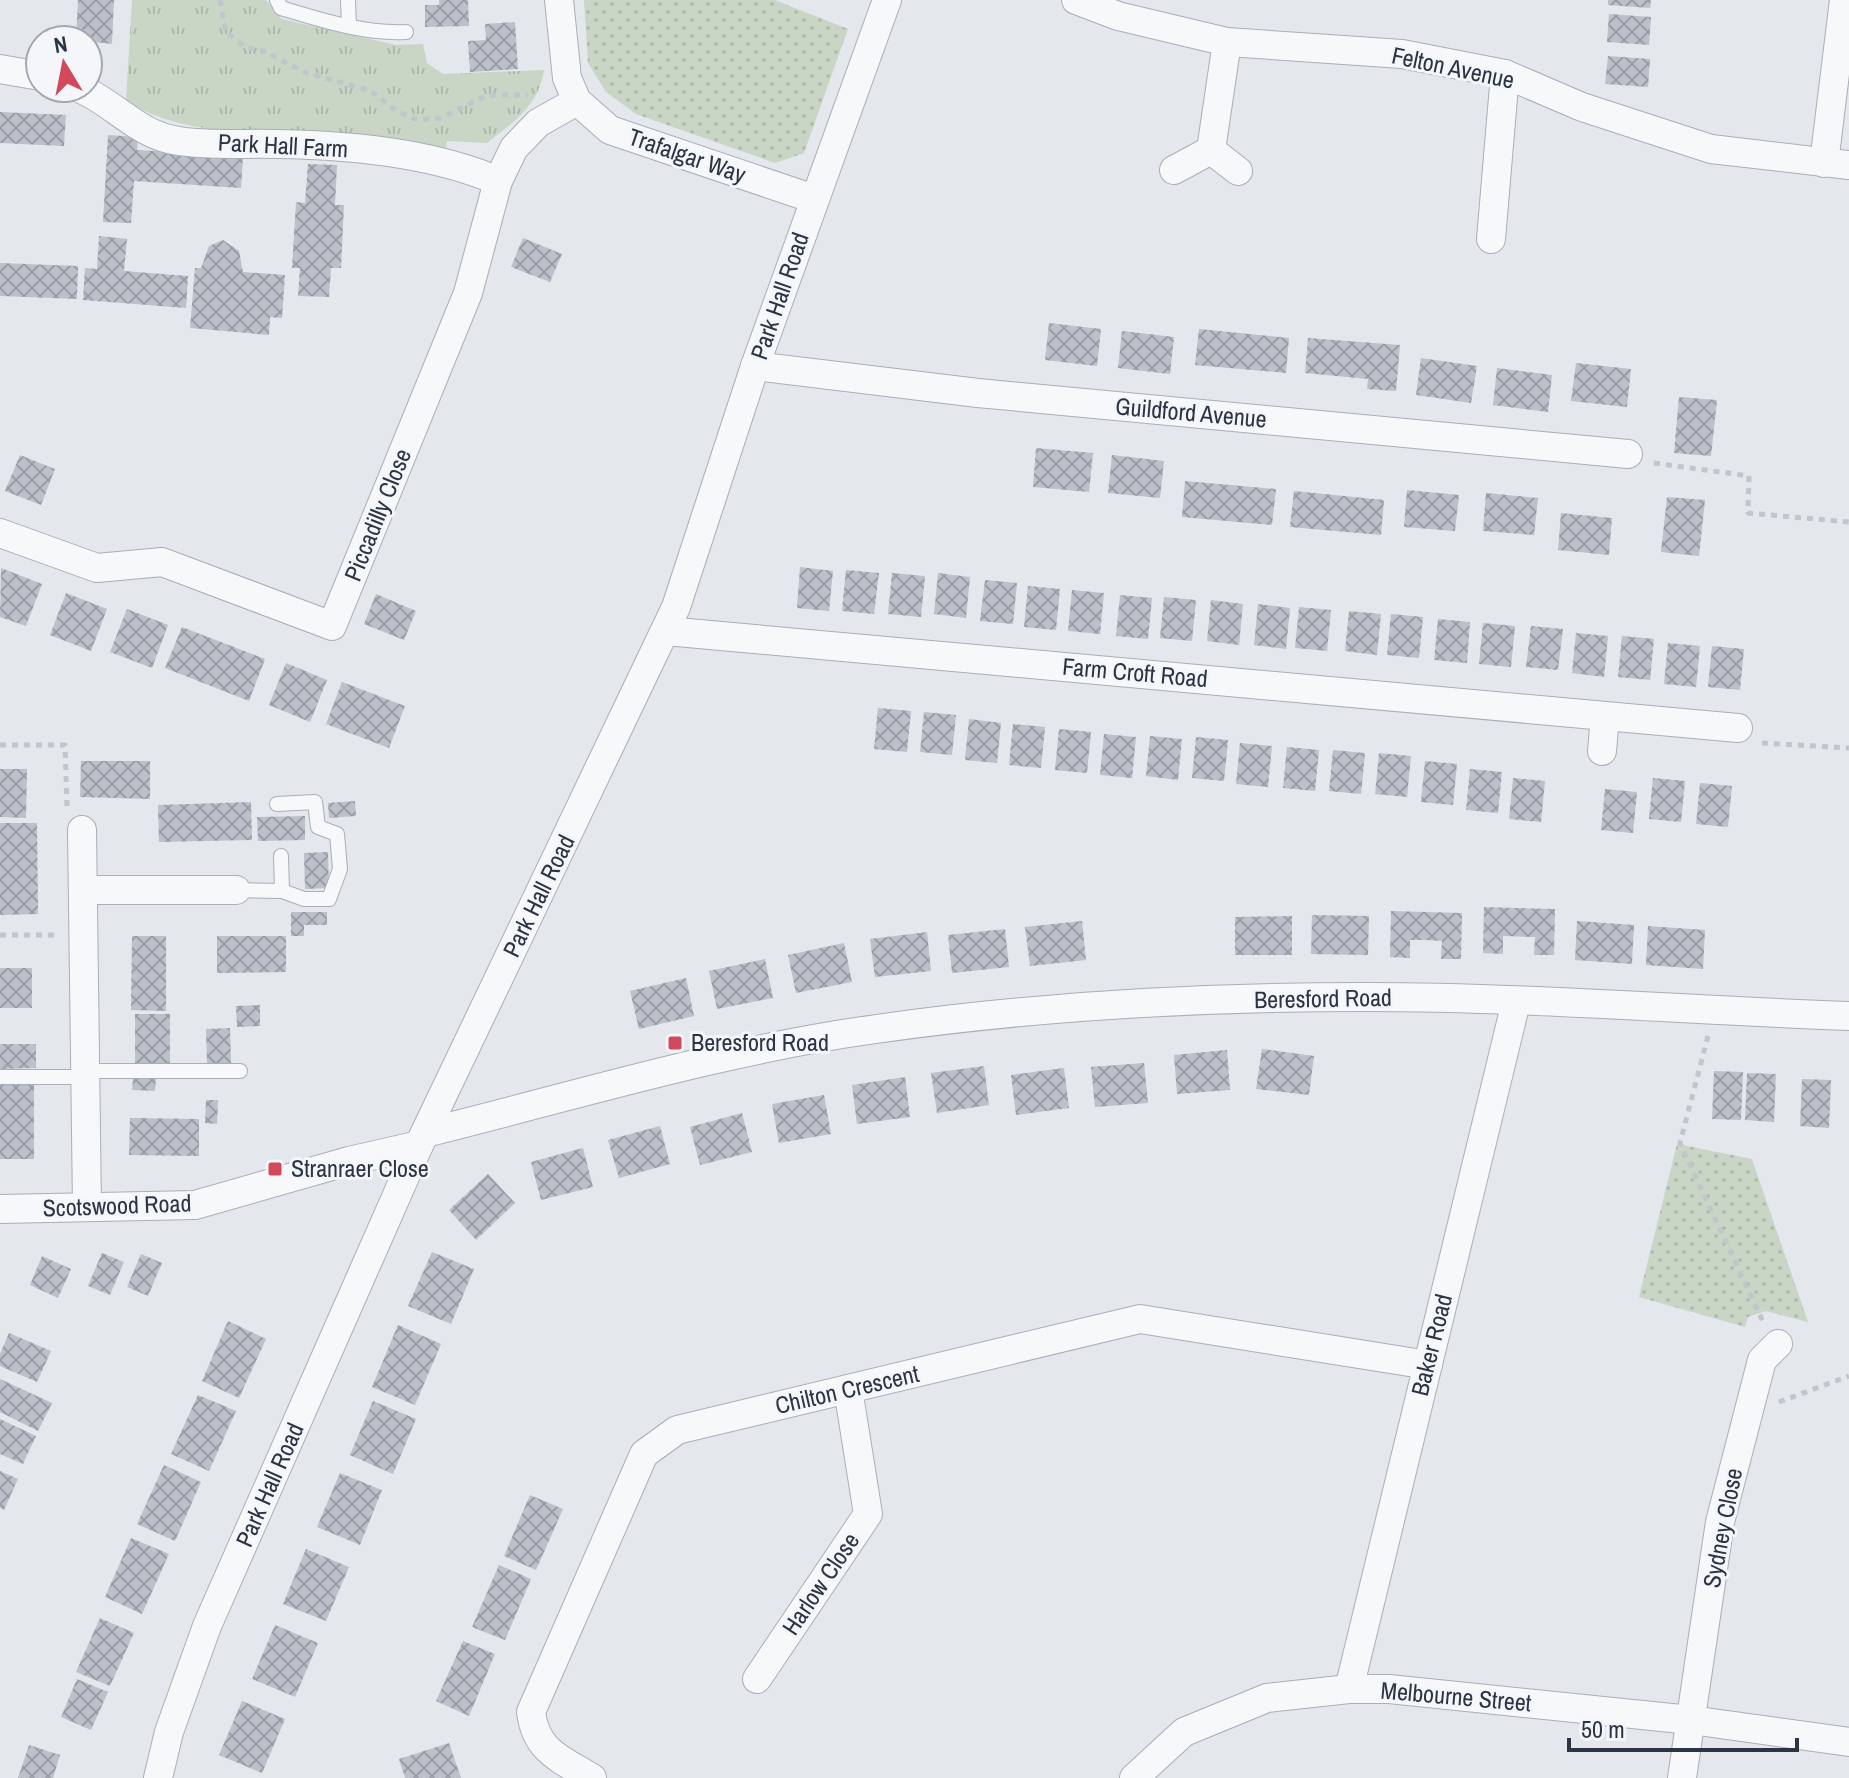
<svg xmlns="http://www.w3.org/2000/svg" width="1849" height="1778" viewBox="0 0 1849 1778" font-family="'Archivo Narrow',sans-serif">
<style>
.grass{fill:url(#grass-dots)}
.park{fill:url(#park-tufts)}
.building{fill:url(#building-cross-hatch)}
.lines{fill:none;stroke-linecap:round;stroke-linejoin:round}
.service-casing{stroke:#a9aeb7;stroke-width:16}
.minor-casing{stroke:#a9aeb7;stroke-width:30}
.path{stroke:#c2c5cb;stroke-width:5;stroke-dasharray:6 6;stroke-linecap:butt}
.service{stroke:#f7f8fa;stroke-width:14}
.minor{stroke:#f7f8fa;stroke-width:28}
.poi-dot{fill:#d1495b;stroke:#f4f6f9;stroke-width:3}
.labels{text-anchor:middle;stroke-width:6;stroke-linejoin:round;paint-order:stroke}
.street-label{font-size:24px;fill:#2b3445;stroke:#f4f6f9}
.poi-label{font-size:24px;fill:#2b3445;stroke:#f4f6f9;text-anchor:start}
</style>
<defs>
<pattern id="grass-dots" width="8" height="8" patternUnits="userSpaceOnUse" patternTransform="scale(2)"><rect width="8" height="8" fill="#c9d6c5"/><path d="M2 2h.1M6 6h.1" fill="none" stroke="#adb8ab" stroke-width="1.8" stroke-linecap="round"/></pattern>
<pattern id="park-tufts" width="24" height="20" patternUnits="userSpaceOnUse" patternTransform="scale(2)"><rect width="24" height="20" fill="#c9d6c5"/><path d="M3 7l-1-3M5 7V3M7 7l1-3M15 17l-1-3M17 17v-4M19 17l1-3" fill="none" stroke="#adb8ab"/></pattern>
<pattern id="building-cross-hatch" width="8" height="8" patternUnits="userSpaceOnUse" patternTransform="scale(2)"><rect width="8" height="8" fill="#bbc0ca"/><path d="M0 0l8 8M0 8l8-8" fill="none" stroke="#989da6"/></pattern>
</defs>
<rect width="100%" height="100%" fill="#e4e7ec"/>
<g class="grass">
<path d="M584,0H775L848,29L804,153L775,163L636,114L606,92L588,63Z"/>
<path d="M1677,1144L1752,1159L1808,1322L1766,1311L1748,1317L1745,1327L1639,1297Z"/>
</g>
<path class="park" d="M132,0H266L282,19L396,45L423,44L427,63L443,74L544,70C539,105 514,122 487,143L447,141L446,149C403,144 360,139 317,135C249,129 187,138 126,101Z"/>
<g class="building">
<path d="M78,0H114L112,44L76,40Z"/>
<path d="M439,0H468L469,26L425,27V5H439Z"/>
<path d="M1608,0H1651L1650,8L1608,5Z"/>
<path d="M1609,14L1651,17L1649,45L1607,42Z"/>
<path d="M515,22L518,69L470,72L468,41L486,40L485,24Z"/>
<path d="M1608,56L1650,59L1648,87L1605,84Z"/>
<path d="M0,112L66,115L64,146L0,143Z"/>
<path d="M108,135L138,137L137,150L243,156L241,188L134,181L131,223L103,222Z"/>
<path d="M308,164L337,165L335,205H344L341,268H331L329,297L298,296L300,268H292L296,202L305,203Z"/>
<path d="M99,236L127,239L124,271L188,276L186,308L83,300L85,268L97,269Z"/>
<path d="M523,238L562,254L550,282L511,267Z"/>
<path d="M223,240L239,251L243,272L285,275L282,318L270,317L269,335L190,328L195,268H201L209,246Z"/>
<path d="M0,263L78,266L77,299L0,296Z"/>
<path d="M1049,323L1101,329L1097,366L1045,360Z"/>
<path d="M1199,329L1289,338L1286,373L1195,365Z"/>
<path d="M1122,331L1174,337L1170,374L1118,368Z"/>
<path d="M1308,338L1400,345L1396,391L1367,389L1368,379L1305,373Z"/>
<path d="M1421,358L1477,366L1471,403L1416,395Z"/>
<path d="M1576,363L1631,369L1627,407L1571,401Z"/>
<path d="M1497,368L1552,375L1548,412L1493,405Z"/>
<path d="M1679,397L1717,400L1711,456L1674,453Z"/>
<path d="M1036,448L1093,453L1089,492L1033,487Z"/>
<path d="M20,455L55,469L41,505L5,491Z"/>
<path d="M1112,455L1164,461L1160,498L1108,493Z"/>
<path d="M1185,481L1276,489L1272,525L1182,517Z"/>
<path d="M1407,490L1459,495L1455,531L1404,527Z"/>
<path d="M1294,491L1384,500L1381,535L1290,527Z"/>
<path d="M1486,493L1538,498L1534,535L1483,531Z"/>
<path d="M1667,497L1705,500L1699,556L1661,552Z"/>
<path d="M1561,513L1612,518L1609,555L1558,550Z"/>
<path d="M800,567L833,571L829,611L797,608Z"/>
<path d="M1,568L42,584L26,626L0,617Z"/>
<path d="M846,570L879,573L874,614L842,611Z"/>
<path d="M892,573L925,576L921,617L888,614Z"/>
<path d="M938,573L970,577L966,618L934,614Z"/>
<path d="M985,580L1017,583L1013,624L980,621Z"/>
<path d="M1028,586L1060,589L1056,630L1024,627Z"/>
<path d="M1072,590L1104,593L1100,634L1068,631Z"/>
<path d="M66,593L107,609L91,651L50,635Z"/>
<path d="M376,594L416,611L404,640L364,624Z"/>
<path d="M1120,595L1152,598L1148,639L1116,636Z"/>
<path d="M1164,597L1196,600L1192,641L1160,638Z"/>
<path d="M1211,600L1243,604L1239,645L1207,641Z"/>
<path d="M1258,604L1290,608L1286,649L1254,645Z"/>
<path d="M1299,607L1331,610L1327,651L1295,648Z"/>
<path d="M127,609L168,625L152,668L110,652Z"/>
<path d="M1349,611L1381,614L1377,655L1345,651Z"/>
<path d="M1391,614L1423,617L1419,658L1387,655Z"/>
<path d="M1438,619L1470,622L1467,663L1434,660Z"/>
<path d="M1483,623L1515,626L1511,667L1479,664Z"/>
<path d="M1531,626L1563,629L1558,670L1526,667Z"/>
<path d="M182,627L265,659L249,701L165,668Z"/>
<path d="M1576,633L1608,636L1604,677L1572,673Z"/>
<path d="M1622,636L1654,639L1650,680L1618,677Z"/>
<path d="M1668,643L1700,646L1696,687L1664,684Z"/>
<path d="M1712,646L1744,649L1740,690L1708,687Z"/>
<path d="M286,663L327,680L310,722L269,705Z"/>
<path d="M342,682L405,706L389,748L326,724Z"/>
<path d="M878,708L911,711L907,752L874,749Z"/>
<path d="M924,712L956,715L952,755L920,752Z"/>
<path d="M969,719L1001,723L997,763L965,760Z"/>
<path d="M1013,724L1045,727L1041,768L1009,765Z"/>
<path d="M1059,729L1091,732L1087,773L1055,770Z"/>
<path d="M1104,734L1136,737L1132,778L1100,775Z"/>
<path d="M1150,736L1182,739L1178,780L1146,776Z"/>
<path d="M1196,737L1228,740L1224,781L1192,778Z"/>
<path d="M1240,743L1272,746L1268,787L1236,784Z"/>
<path d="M1287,747L1319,750L1315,791L1283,788Z"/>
<path d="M1333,750L1365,753L1361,794L1329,791Z"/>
<path d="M1379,753L1411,756L1407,797L1375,794Z"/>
<path d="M81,761H150V799L80,797Z"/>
<path d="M1425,761L1457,764L1453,805L1421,802Z"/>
<path d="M0,769H27L26,818L0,817Z"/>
<path d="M1470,769L1502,772L1498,813L1466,810Z"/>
<path d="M1513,778L1545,781L1541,822L1509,819Z"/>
<path d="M1653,778L1685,781L1681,822L1649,819Z"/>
<path d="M1700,783L1732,786L1728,827L1696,824Z"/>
<path d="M1605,789L1637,792L1633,833L1601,830Z"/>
<path d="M355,801L356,816L329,818L328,803Z"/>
<path d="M251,802L252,840L159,842L158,805Z"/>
<path d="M305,816V840L258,841L257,817Z"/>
<path d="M0,823H37L38,914L0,915Z"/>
<path d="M328,852L329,888L305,889L304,853Z"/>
<path d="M1484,907L1555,909L1554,955H1534L1535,937L1503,936V954L1483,953Z"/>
<path d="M1391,911L1462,913L1461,959H1441L1442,941L1426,940H1410V958L1390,957Z"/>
<path d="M291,912H327V925H304V936H291Z"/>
<path d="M1312,915L1369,916L1368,955L1311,954Z"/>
<path d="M1292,916V955H1235V917Z"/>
<path d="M1082,921L1086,960L1030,966L1025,927Z"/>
<path d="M1577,921L1634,925L1632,964L1575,960Z"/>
<path d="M1648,926L1705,930L1703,969L1646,965Z"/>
<path d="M1005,929L1009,967L952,973L948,935Z"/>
<path d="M927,932L931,971L875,977L870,939Z"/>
<path d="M132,936H166V1011L131,1010Z"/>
<path d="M217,936H286V972L217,973Z"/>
<path d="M844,943L852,982L796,993L788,955Z"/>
<path d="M765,959L773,998L717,1009L709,971Z"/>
<rect x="0" y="968" width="32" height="40"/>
<path d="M686,978L694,1016L639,1029L630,991Z"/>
<path d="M260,1005V1026L237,1027L236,1006Z"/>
<rect x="135" y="1014" width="35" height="50"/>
<path d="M230,1028L231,1063L207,1064L206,1029Z"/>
<path d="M0,1044H36V1068L0,1069Z"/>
<path d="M1262,1049L1314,1056L1309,1095L1256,1089Z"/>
<path d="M1227,1050L1230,1090L1177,1094L1174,1055Z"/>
<path d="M1144,1063L1148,1103L1095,1107L1091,1067Z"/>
<path d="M984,1066L989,1105L937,1113L931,1073Z"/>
<path d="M1064,1068L1069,1108L1016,1115L1011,1075Z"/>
<path d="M1714,1071L1743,1072L1741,1120L1712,1119Z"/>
<path d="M1747,1073L1776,1074L1774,1122L1745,1120Z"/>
<path d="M905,1077L910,1117L857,1124L852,1085Z"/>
<path d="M133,1078L156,1079L155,1091L132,1090Z"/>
<path d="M1802,1079L1831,1080L1829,1128L1800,1126Z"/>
<rect x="0" y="1085" width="34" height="74"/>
<path d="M824,1095L831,1134L779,1143L772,1104Z"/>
<path d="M206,1100H218L217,1124L205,1123Z"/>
<path d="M742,1113L752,1152L700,1165L690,1127Z"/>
<path d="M130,1118L199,1119V1156L129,1155Z"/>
<path d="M660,1126L670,1164L619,1178L608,1140Z"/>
<path d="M583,1148L593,1187L541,1200L531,1162Z"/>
<path d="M488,1174L515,1203L476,1240L449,1210Z"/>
<path d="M432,1252L474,1269L451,1324L408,1306Z"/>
<path d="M102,1253L124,1262L110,1295L88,1286Z"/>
<path d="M141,1254L162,1263L148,1296L127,1287Z"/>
<path d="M42,1256L71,1269L58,1298L30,1285Z"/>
<path d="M228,1321L266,1339L239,1398L202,1381Z"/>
<path d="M398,1325L441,1344L415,1405L372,1387Z"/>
<path d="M9,1333L51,1351L37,1382L0,1366V1354Z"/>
<path d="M0,1379L52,1403L38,1431L0,1412Z"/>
<path d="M198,1395L236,1411L209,1471L171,1454Z"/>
<path d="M373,1401L416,1419L393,1474L350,1455Z"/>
<path d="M0,1419L36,1436L23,1464L0,1454Z"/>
<path d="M164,1465L201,1482L175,1541L137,1524Z"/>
<path d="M0,1471L18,1479L4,1510L0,1508Z"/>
<path d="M340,1473L382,1490L360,1545L317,1527Z"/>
<path d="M530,1495L563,1509L536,1570L504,1556Z"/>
<path d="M131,1538L169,1554L142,1614L105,1597Z"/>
<path d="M306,1549L349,1567L326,1621L283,1604Z"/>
<path d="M499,1565L531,1579L505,1640L472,1627Z"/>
<path d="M100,1618L134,1633L110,1686L76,1672Z"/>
<path d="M275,1625L318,1643L295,1697L252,1679Z"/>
<path d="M463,1641L495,1654L469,1716L436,1701Z"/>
<path d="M77,1679L108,1692L91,1730L61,1717Z"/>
<path d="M242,1701L285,1719L262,1773L219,1755Z"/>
<path d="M449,1743L461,1778H405L399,1759Z"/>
<path d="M29,1745L60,1755L53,1778H18Z"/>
</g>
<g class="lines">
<g class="service-casing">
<g id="service">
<path d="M277,0L281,8C321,20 364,34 406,32"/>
<path d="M348,0L349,26"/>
<path d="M277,804L315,802L318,827L337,834L340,869L329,899H304L282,891"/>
<path d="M236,890L282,891L281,856"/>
<path d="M85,1071H240"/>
<path d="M0,1077H85"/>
</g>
</g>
<g class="minor-casing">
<g id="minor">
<path d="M559,0L567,78L577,101L610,130L814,199"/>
<path d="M1076,0L1118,16L1227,42L1402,54L1505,74L1582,107L1711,149L1849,165"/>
<path d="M0,69L40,76"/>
<path d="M79,88C115,103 138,136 179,141C211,146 245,143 277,144C349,145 431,152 498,181"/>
<path d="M1211,150L1227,42"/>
<path d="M1824,163L1844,0"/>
<path d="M1174,170L1211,150L1238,171"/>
<path d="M1491,239L1505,74"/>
<path d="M755,366L978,393L1628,454"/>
<path d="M0,533L97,568L162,562L332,626L468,293L498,181L514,148L538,123L577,101"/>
<path d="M666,631L1738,728"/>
<path d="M1602,751L1605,716"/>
<path d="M82,830L87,1207"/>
<path d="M84,890H236"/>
<path d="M425,1133C574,1096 724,1050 876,1029C1037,1006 1202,997 1365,997C1526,997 1688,1010 1849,1016"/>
<path d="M0,1209L195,1205L349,1161L419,1145"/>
<path d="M757,1679L868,1514L848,1389"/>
<path d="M1349,1689L1516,1002"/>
<path d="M158,1778L169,1732L207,1626L419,1145L676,607L755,366L887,0"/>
<path d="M592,1778C561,1759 536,1752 531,1712L644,1454L677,1430L1140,1319L1428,1365"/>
<path d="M1134,1778L1184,1732L1267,1698L1349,1689H1389L1691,1720L1849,1742"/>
<path d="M1682,1778L1720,1522L1762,1360L1778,1344"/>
</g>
</g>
<g class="path">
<path d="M220,0L226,32L245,47L266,52L304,72L371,91L396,111L418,120L440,118L488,95H528"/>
<path d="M1654,463L1749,476L1748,513L1849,522"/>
<path d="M1762,743L1849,748"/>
<path d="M0,745H65L67,807"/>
<path d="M0,935H55"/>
<path d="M1708,1036L1680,1143L1764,1324"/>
<path d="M1779,1402L1849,1376"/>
</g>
<use href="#service" class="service"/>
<use href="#minor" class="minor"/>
</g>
<g class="poi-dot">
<rect x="667" y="1035" width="16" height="16" rx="4"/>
<rect x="267" y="1161" width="16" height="16" rx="4"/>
</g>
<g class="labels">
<g class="street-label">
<text transform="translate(1453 68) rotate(12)" y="8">Felton Avenue</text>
<text transform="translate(283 146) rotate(3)" y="8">Park Hall Farm</text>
<text transform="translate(687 156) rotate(19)" y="8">Trafalgar Way</text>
<text transform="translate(780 296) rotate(-71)" y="8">Park Hall Road</text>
<text transform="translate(1191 413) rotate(5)" y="8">Guildford Avenue</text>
<text transform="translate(378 515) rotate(-68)" y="8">Piccadilly Close</text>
<text transform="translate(1135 673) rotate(5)" y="8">Farm Croft Road</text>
<text transform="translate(539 896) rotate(-64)" y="8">Park Hall Road</text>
<text transform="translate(1323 999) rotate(-1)" y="8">Beresford Road</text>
<text transform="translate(117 1206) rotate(-2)" y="8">Scotswood Road</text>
<text transform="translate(1432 1345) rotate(-76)" y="8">Baker Road</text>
<text transform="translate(847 1390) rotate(-13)" y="8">Chilton Crescent</text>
<text transform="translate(270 1485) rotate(-66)" y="8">Park Hall Road</text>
<text transform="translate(1723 1528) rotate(-79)" y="8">Sydney Close</text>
<text transform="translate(821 1584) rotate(-56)" y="8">Harlow Close</text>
<text transform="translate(1456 1697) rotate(5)" y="8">Melbourne Street</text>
</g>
<g class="poi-label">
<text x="691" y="1051">Beresford Road</text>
<text x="291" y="1177">Stranraer Close</text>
</g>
</g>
<g transform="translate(64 64) rotate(350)"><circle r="38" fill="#f4f6f9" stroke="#a4a8b1" stroke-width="2"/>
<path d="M0-6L14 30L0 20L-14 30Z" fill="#d1495b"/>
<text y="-12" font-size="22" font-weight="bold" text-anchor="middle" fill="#2b3445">N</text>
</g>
<path d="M1569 1738v12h228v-12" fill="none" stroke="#2b3445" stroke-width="4"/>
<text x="1581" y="1738" font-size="24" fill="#2b3445" stroke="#f4f6f9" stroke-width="6" paint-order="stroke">50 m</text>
</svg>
